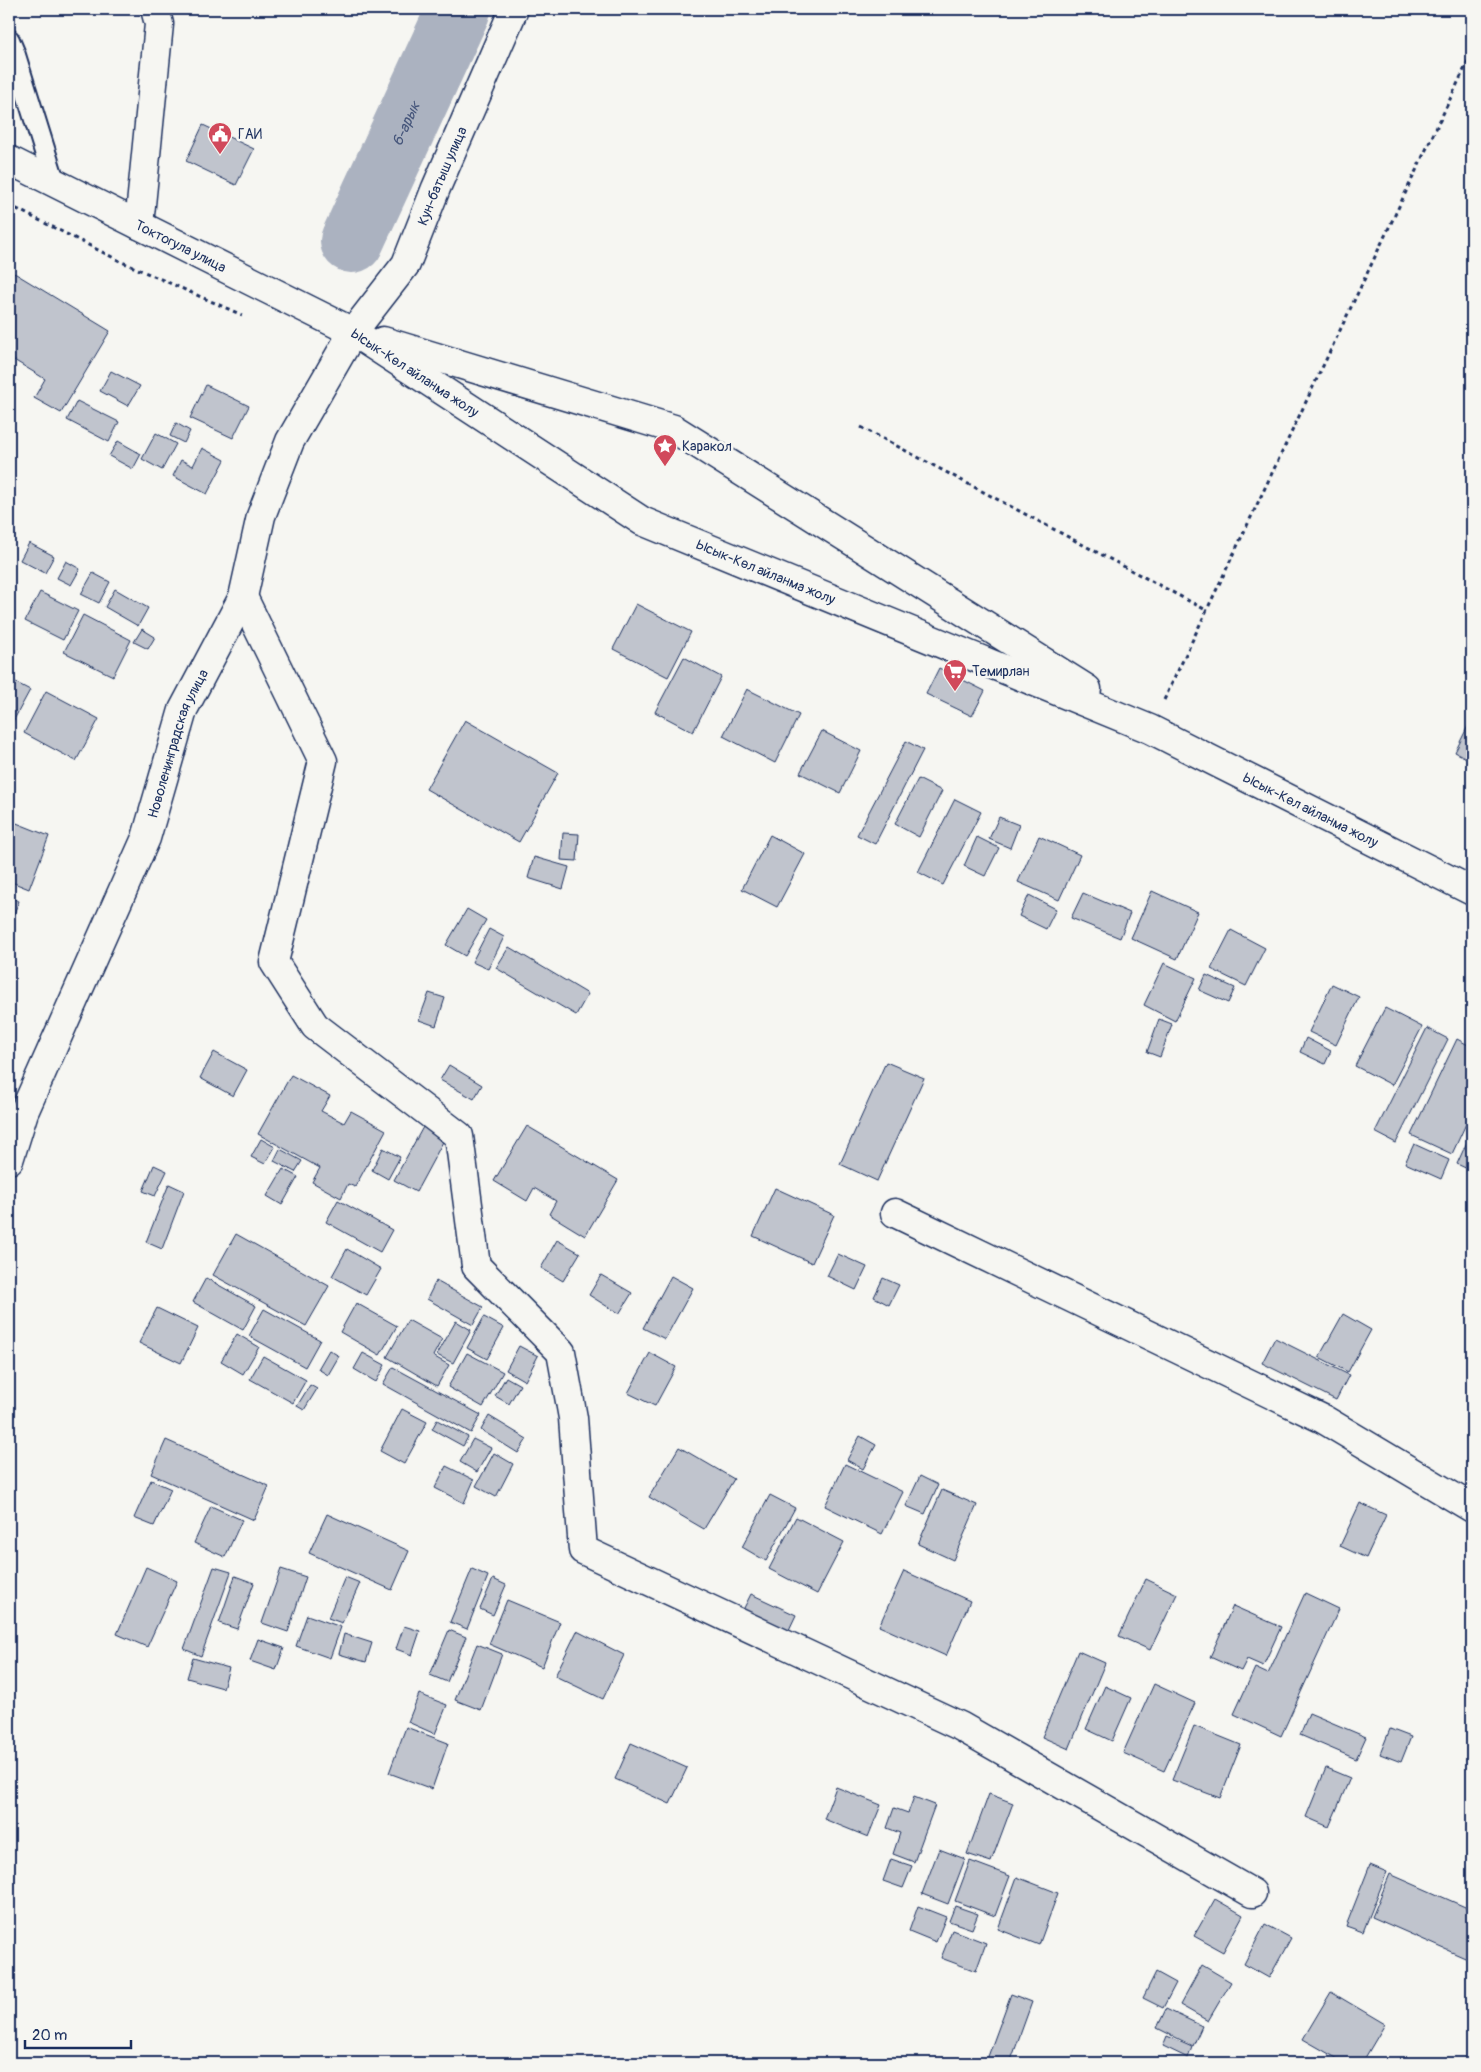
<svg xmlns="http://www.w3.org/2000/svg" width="1481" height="2072" viewBox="0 0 1481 2072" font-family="Pangolin,sans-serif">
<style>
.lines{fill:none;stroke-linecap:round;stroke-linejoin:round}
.river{stroke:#abb2c0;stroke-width:64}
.building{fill:#c0c4cd;stroke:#1b2f5e}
.lane-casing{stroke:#1b2f5e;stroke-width:24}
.street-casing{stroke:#1b2f5e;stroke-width:31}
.highway-casing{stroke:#1b2f5e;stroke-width:31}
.path{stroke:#1b2f5e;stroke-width:3;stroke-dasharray:4 4;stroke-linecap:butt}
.lane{stroke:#f6f6f2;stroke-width:20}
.street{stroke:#f6f6f2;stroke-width:28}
.highway{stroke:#f6f6f2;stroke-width:28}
.labels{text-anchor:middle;stroke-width:5;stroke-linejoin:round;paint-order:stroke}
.poi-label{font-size:14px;fill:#1b2f5e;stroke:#f6f6f2;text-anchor:start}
.street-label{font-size:14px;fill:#1b2f5e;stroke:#f6f6f2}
.water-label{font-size:15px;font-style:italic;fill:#46567b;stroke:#f6f6f2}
</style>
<rect width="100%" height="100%" fill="#f6f6f2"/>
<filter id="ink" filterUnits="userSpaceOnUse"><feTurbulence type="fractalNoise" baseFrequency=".02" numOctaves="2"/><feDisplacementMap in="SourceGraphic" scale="10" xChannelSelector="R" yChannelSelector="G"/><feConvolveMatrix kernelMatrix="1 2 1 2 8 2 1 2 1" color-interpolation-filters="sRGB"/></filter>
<g filter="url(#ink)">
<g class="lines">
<path class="river" id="s1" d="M352,241L459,9"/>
</g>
<g class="building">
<path d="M203,125L254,149L236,185L186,161Z"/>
<path d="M9,272L16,274L110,331L61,413L34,398L45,379L9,357Z"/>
<path d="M111,371L140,386L128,406L100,391Z"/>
<path d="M206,385L249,406L233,438L190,418Z"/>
<path d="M77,401L119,422L109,442L67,420Z"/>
<path d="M176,423L190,431L184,443L170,436Z"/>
<path d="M156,433L176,444L162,470L142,459Z"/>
<path d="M118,441L141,454L133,469L109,456Z"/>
<path d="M202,448L225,460L207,494L173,476L181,460L193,466Z"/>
<path d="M29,543L54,556L45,573L20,560Z"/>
<path d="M66,561L80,569L71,585L57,578Z"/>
<path d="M93,573L110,582L99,603L81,594Z"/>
<path d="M115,589L148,608L138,626L105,607Z"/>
<path d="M40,592L78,611L63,640L25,621Z"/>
<path d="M636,604L691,632L668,677L613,649Z"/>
<path d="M83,615L131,640L113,676L64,652Z"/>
<path d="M142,629L155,637L148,649L134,642Z"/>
<path d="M684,657L721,677L693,732L655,712Z"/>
<path d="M939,668L985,691L972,716L926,694Z"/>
<path d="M9,679L30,690L10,727L9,726Z"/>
<path d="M747,689L799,715L775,763L723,736Z"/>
<path d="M46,691L99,719L76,761L24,733Z"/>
<path d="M465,720L558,773L519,842L426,789Z"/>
<path d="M1469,724L1472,725V761L1455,752Z"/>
<path d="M822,731L861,751L840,793L800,773Z"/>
<path d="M906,741L923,750L875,844L857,835Z"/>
<path d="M918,779L942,791L919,837L895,824Z"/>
<path d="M955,799L981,812L943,885L918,872Z"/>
<path d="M999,817L1019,825L1010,848L989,839Z"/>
<path d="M9,820L49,836L29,889L9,881Z"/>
<path d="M563,833L579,834L577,861L561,860Z"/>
<path d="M770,835L805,854L777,907L742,889Z"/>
<path d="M1039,836L1080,855L1059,900L1018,882Z"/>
<path d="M977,837L999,848L985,876L964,866Z"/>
<path d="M534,857L569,867L563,889L528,878Z"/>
<path d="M1152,891L1198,912L1177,959L1131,938Z"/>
<path d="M1083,893L1130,913L1120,938L1071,918Z"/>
<path d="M1029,895L1056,909L1046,929L1019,916Z"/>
<path d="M9,897L19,901L9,926Z"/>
<path d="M467,909L486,920L465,956L446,945Z"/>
<path d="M489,929L504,937L488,969L472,962Z"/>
<path d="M1231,930L1265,948L1246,986L1211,969Z"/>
<path d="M509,947L588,994L576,1015L496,968Z"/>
<path d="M1164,963L1196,978L1175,1021L1144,1005Z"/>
<path d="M1206,975L1235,988L1228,1003L1199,990Z"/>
<path d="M1332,984L1359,997L1336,1045L1309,1032Z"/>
<path d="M429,993L445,998L436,1026L419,1020Z"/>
<path d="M1385,1008L1422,1027L1392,1085L1355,1066Z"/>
<path d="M1159,1019L1172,1024L1160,1057L1147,1052Z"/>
<path d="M1427,1028L1448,1039L1396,1143L1375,1132Z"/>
<path d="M1306,1038L1331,1051L1325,1064L1300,1052Z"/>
<path d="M1457,1039L1472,1047V1111L1452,1154L1411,1135Z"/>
<path d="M214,1052L247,1070L233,1096L200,1078Z"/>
<path d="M886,1062L924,1078L877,1181L840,1164Z"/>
<path d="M449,1065L482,1085L474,1099L440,1080Z"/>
<path d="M291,1075L330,1096L321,1111L344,1123L351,1111L386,1130L355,1187L348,1184L341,1198L312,1182L320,1168L258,1134Z"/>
<path d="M527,1126L618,1180L585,1236L549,1214L556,1201L534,1188L527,1201L494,1181Z"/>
<path d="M423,1127L445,1138L416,1192L394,1180Z"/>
<path d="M1472,1131V1171L1457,1164Z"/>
<path d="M261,1139L275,1147L265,1164L251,1157Z"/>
<path d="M1414,1144L1449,1160L1441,1179L1405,1163Z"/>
<path d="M383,1148L400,1157L388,1179L372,1170Z"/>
<path d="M280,1149L302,1161L295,1172L274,1161Z"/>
<path d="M154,1165L167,1171L155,1196L143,1191Z"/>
<path d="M283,1169L298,1177L282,1205L267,1196Z"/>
<path d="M169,1184L184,1191L162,1249L146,1242Z"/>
<path d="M775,1188L834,1215L812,1263L753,1236Z"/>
<path d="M338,1200L392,1230L380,1252L326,1222Z"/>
<path d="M236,1234L329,1286L306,1326L213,1275Z"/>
<path d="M557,1240L580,1253L563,1281L541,1268Z"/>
<path d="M347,1249L381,1269L366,1295L332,1276Z"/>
<path d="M838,1254L867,1267L856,1290L827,1276Z"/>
<path d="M601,1275L632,1293L619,1314L589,1295Z"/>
<path d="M671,1276L693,1288L665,1339L643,1328Z"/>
<path d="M206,1278L256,1306L243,1330L193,1302Z"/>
<path d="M883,1278L899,1285L889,1305L874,1297Z"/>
<path d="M436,1281L483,1307L473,1325L427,1299Z"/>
<path d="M356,1303L397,1326L380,1355L340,1332Z"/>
<path d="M157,1308L198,1328L181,1363L139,1343Z"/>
<path d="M264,1309L320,1340L305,1367L249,1336Z"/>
<path d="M1343,1314L1371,1330L1348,1372L1319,1357Z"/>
<path d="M484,1317L504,1328L487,1359L467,1348Z"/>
<path d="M408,1320L442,1339L433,1356L449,1365L437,1386L387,1357Z"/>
<path d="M456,1321L471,1330L453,1363L437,1355Z"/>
<path d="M237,1334L259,1347L243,1374L221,1361Z"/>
<path d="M1275,1338L1349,1375L1336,1400L1262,1363Z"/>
<path d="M519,1346L538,1356L525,1381L506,1370Z"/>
<path d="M329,1350L339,1356L328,1375L318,1369Z"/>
<path d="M363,1353L385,1365L376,1382L354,1369Z"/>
<path d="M467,1353L503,1372L483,1407L448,1387Z"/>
<path d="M650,1353L676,1367L655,1406L628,1393Z"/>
<path d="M263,1356L306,1380L293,1403L250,1379Z"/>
<path d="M393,1367L481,1415L471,1433L383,1384Z"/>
<path d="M506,1377L520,1385L509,1404L495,1396Z"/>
<path d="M310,1385L317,1389L304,1410L297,1406Z"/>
<path d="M402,1409L427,1422L404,1464L380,1451Z"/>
<path d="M489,1416L527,1439L518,1453L481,1430Z"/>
<path d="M437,1420L468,1437L463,1446L432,1429Z"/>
<path d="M860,1436L876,1445L863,1469L847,1460Z"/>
<path d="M473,1439L491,1448L477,1472L460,1462Z"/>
<path d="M166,1440L269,1486L254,1520L151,1474Z"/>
<path d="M679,1447L734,1479L704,1529L649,1497Z"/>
<path d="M494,1453L513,1464L496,1497L476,1486Z"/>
<path d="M845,1464L903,1492L882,1534L825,1506Z"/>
<path d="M446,1466L474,1480L464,1503L435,1488Z"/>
<path d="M920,1476L938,1485L925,1514L906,1506Z"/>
<path d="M151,1480L171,1489L154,1526L134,1518Z"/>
<path d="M942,1490L977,1505L953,1560L918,1544Z"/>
<path d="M770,1495L795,1508L766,1561L742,1547Z"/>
<path d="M1360,1503L1386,1515L1366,1558L1340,1546Z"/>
<path d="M211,1506L242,1520L225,1557L194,1543Z"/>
<path d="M327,1514L409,1551L392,1590L309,1553Z"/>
<path d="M796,1517L844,1542L817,1594L769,1569Z"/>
<path d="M146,1567L177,1581L147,1647L117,1634Z"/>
<path d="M214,1567L231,1572L201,1656L184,1649Z"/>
<path d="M281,1569L306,1577L288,1632L262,1623Z"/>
<path d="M472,1569L488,1576L467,1629L450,1622Z"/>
<path d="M904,1571L970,1601L946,1656L879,1626Z"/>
<path d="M235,1576L254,1583L237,1629L219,1623Z"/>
<path d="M345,1577L360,1583L342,1623L328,1618Z"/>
<path d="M493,1579L506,1585L493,1615L480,1609Z"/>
<path d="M1146,1579L1177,1594L1150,1650L1119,1636Z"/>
<path d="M1305,1593L1339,1609L1281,1736L1234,1714L1255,1668L1268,1674Z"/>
<path d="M751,1594L796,1615L787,1634L742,1612Z"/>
<path d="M507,1600L560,1622L542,1667L489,1644Z"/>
<path d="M1233,1606L1281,1627L1263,1666L1247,1659L1241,1671L1210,1657Z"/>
<path d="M307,1615L341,1627L330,1658L296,1646Z"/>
<path d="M404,1626L420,1631L412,1655L396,1649Z"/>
<path d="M449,1630L466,1637L447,1682L430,1675Z"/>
<path d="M577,1631L624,1655L603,1699L555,1676Z"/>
<path d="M344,1634L372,1643L366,1662L339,1654Z"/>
<path d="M258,1639L284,1648L276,1670L250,1661Z"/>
<path d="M477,1644L502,1654L481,1710L455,1700Z"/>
<path d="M1078,1651L1105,1663L1069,1749L1042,1737Z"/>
<path d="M193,1658L229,1668L223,1688L187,1678Z"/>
<path d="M1154,1684L1195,1703L1164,1771L1123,1753Z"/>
<path d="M1105,1686L1131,1698L1112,1741L1086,1729Z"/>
<path d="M419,1694L447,1705L435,1734L408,1722Z"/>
<path d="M1309,1713L1366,1737L1356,1759L1300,1735Z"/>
<path d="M1194,1726L1241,1745L1220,1798L1172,1780Z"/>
<path d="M406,1727L448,1743L432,1789L389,1773Z"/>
<path d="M1390,1729L1411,1737L1401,1762L1380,1754Z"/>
<path d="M631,1743L687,1768L670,1804L615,1779Z"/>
<path d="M1326,1768L1350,1778L1329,1827L1306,1817Z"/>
<path d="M836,1787L881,1805L868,1837L824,1819Z"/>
<path d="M989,1794L1013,1803L991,1862L967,1854Z"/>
<path d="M914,1797L935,1805L914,1862L893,1854L900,1833L887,1828L894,1808L908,1813Z"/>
<path d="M939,1849L965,1859L948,1904L922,1894Z"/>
<path d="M891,1859L912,1866L903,1888L883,1881Z"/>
<path d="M970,1861L1010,1876L995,1916L955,1901Z"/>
<path d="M1370,1865L1387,1872L1363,1932L1346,1926Z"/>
<path d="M1390,1874L1472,1910V1961L1372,1917Z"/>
<path d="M1017,1877L1058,1893L1039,1945L998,1929Z"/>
<path d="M1215,1899L1243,1915L1223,1952L1194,1936Z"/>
<path d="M918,1906L946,1917L936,1942L909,1931Z"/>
<path d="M955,1906L978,1914L972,1929L949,1921Z"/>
<path d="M1265,1924L1291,1938L1269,1978L1244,1964Z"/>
<path d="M952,1930L986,1943L976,1971L941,1958Z"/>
<path d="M1202,1965L1231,1982L1208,2021L1180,2005Z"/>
<path d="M1156,1972L1176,1983L1163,2008L1143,1998Z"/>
<path d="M1331,1992L1385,2024L1362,2063H1345L1303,2039Z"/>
<path d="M1011,1994L1032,2002L1010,2063H990L986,2062Z"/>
<path d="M1166,2009L1202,2026L1193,2046L1157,2028Z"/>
<path d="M1167,2036L1192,2047L1188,2058L1163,2046Z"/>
</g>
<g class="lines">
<g class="lane-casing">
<path id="lane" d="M9,40L14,52L55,184"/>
</g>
<g class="street-casing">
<g id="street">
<path d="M139,225L159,24L155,9"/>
<path d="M243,597L323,761L274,962L315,1026L459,1136L476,1266L561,1352L573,1418L583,1550L960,1726L1252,1893"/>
<path id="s2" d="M9,1160L24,1112L146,838L183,710L243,597L261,516L290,441L353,332L406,264L436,188L514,9"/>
<path d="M895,1213L1323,1419L1472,1508"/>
</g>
</g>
<g class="highway-casing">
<g id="highway">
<path id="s3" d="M9,160L353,332L642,521L1150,729L1472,891"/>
<path d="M383,341L674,429L1087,689"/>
</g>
</g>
<g class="path">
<path d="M9,205L122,262L242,315"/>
<path d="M861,427L1206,610"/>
<path d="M1164,700L1472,53"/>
</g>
<use href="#lane" class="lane"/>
<use href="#street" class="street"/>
<use href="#highway" class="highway"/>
</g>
</g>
<defs>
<g id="civic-pin" transform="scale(1.25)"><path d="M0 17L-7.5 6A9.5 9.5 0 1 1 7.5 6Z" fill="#d1495b" stroke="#f6f6f2"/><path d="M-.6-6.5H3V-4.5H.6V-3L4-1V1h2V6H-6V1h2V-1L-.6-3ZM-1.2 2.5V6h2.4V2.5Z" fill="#fff"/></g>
<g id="sight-pin" transform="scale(1.25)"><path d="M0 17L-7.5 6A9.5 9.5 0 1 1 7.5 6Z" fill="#d1495b" stroke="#f6f6f2"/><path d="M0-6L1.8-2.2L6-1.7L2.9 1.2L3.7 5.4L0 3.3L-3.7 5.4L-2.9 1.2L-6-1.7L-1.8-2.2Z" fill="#fff"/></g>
<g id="supermarket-pin" transform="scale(1.25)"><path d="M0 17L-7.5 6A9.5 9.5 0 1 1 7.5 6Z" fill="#d1495b" stroke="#f6f6f2"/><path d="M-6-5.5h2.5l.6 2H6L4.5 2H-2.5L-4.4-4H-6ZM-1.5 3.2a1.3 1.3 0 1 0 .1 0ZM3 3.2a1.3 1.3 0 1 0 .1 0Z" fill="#fff"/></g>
</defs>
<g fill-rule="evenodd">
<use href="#civic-pin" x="220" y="134"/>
<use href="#sight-pin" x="665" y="446"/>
<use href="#supermarket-pin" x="955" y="671"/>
</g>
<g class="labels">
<g class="poi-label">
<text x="238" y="139">ГАИ</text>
<text x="682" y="451">Каракол</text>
<text x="972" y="676">Темирлан</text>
</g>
<g class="street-label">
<text dy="5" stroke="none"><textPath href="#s2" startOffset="1082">Кун-батыш улица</textPath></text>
<text dy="5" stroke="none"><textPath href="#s3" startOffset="192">Токтогула улица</textPath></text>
<text dy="5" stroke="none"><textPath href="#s3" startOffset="459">Ысык-Көл айланма жолу</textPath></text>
<text dy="5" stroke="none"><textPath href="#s3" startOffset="864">Ысык-Көл айланма жолу</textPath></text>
<text dy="5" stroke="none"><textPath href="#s2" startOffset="450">Новоленинградская улица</textPath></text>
<text dy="5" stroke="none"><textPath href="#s3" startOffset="1459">Ысык-Көл айланма жолу</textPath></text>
</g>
<g class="water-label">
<text dy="5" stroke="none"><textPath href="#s1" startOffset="129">6-арык</textPath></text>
</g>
</g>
<rect width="1481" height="2072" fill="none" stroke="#f6f6f2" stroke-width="30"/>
<rect x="15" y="15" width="1451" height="2042" fill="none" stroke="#1b2f5e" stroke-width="2" filter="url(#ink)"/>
<path d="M25 2040v8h106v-8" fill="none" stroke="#1b2f5e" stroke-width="2.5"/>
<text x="32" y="2040" font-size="15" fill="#1b2f5e" stroke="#f6f6f2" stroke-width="4" paint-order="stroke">20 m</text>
</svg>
